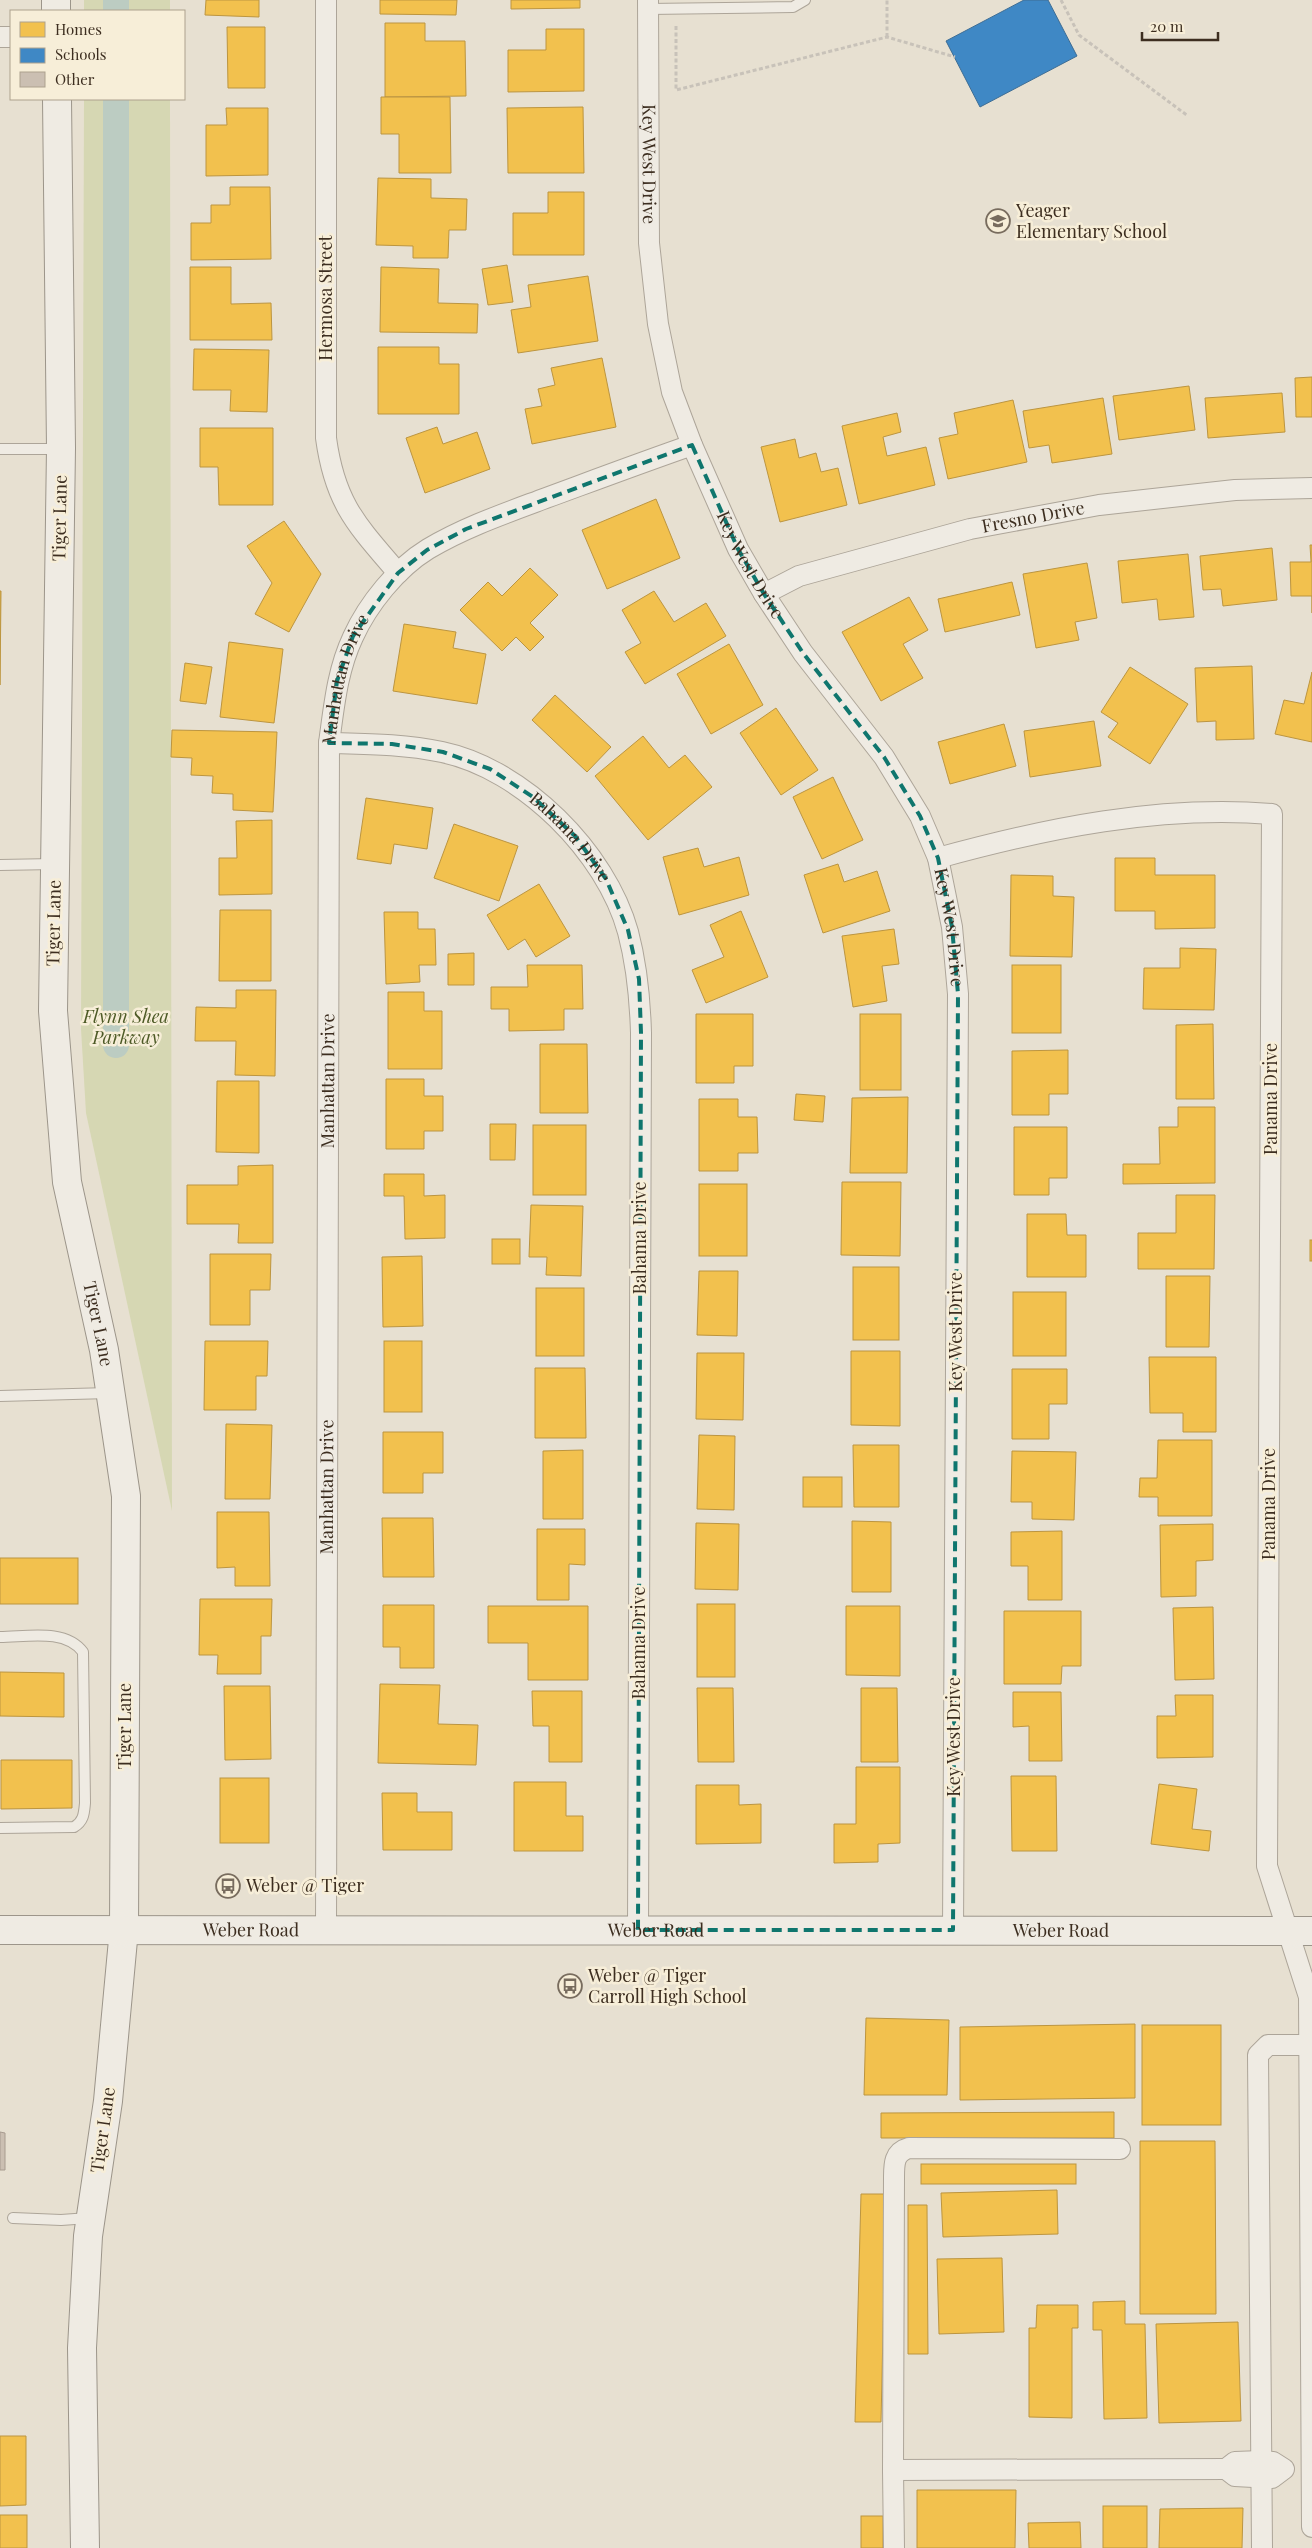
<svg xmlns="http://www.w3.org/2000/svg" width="1312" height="2548" viewBox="0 0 1312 2548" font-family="'Playfair Display',serif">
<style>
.green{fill:#d6d7b3}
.homes{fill:#f2c14e;stroke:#bc9540}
.schools{fill:#3f88c5;stroke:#3e6d94}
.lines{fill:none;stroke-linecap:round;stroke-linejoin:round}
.canal{stroke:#bcccc2;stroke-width:26}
.building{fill:#cbbfb2;stroke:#a89c90}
.lane-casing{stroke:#ada599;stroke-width:12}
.street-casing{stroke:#ada599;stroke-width:22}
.secondary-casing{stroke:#9c958a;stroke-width:30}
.path{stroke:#c8c2b9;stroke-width:3;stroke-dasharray:4 2.5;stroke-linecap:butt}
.lane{stroke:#efebe3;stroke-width:10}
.street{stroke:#efebe3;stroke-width:20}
.secondary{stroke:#efebe3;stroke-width:28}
.marked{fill:none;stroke:#0f766e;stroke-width:4;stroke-dasharray:10 6;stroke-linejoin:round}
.labels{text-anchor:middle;stroke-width:5;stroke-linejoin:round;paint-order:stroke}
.street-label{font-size:18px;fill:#3d2e20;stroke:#f7eed8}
.poi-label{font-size:18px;fill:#3d2e20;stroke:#f7eed8;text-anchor:start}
.park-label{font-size:18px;font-style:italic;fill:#4d5a26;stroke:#f7eed8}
</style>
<rect width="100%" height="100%" fill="#e7e0d1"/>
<g class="green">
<rect x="84" y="0" width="86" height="11"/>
<path d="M84,99H170L172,1511L86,1113L81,1029Z"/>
</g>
<g class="homes">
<path d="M206,0H259V17L205,15Z"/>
<path d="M380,0H457L456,15L380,14Z"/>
<path d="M511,0H580V8L511,9Z"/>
<path d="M385,23H425V41H465L466,96L385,97Z"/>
<path d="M227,27H265V88H228Z"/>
<path d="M546,29H584V91L508,92V50H546Z"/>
<path d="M381,97H450L451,173H399V134H381Z"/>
<path d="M583,107L584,173H508L507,108Z"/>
<path d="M226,108H268V175L206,176V125H227Z"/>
<path d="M378,178L431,179V198L467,199L466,230H449L448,258H413V246L376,245Z"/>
<path d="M230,187H270L271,259L191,260V223H211V205H230Z"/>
<path d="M548,192H584V255H513V213H548Z"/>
<path d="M507,265L513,302L488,305L482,269Z"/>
<path d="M190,267H231V304L271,303L272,340H190Z"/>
<path d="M381,267L439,269L438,303L478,304L477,333L380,332Z"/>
<path d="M588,276L598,341L518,353L511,310L531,307L528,285Z"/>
<path d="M378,347H439V364H459V414H378Z"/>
<path d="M194,349L269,350L267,412L230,411L231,390H193Z"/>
<path d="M602,358L616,427L532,444L525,409L542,406L538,389L555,385L551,368Z"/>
<path d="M1312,377V417H1296L1295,378Z"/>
<path d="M1189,386L1195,430L1119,440L1113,396Z"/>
<path d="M1282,393L1285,432L1208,438L1205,398Z"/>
<path d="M1103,398L1112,454L1052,463L1049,445L1029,448L1023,411Z"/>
<path d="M1013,400L1027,462L948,479L939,438L958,434L954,413Z"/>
<path d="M897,413L901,432L883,437L887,456L926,447L935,485L859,504L842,426Z"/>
<path d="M437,427L443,444L477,432L490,469L425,493L406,438Z"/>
<path d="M200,428H273V505H219L218,467H200Z"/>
<path d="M795,439L799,458L816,453L821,472L838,468L847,505L780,522L761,447Z"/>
<path d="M656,499L680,558L607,589L582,530Z"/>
<path d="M284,521L321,574L289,632L255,614L272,583L247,546Z"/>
<path d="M1310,545H1312V613V596H1291L1290,562H1311Z"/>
<path d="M1272,548L1277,600L1223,606L1221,589L1203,590L1200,556Z"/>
<path d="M1188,554L1194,617L1159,620L1157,599L1122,603L1118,561Z"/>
<path d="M1087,563L1097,618L1075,622L1079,640L1036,648L1023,574Z"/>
<path d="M530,568L558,595L530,623L544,637L530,651L516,637L502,651L460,610L488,582L502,596Z"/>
<path d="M1012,582L1020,615L945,632L938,599Z"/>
<path d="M0,591H1L0,685Z"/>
<path d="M654,591L674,622L706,603L726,636L645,684L625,652L641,643L622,610Z"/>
<path d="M909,597L928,630L903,644L923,678L881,701L842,632Z"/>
<path d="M404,624L456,632L453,648L486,654L477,704L393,691Z"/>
<path d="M229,642L283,649L274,723L220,717Z"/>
<path d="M729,644L763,705L711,734L677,674Z"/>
<path d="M185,663L212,667L206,704L180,701Z"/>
<path d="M1252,666L1254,739L1216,740V721L1197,722L1195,668Z"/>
<path d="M1130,667L1188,704L1150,764L1108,737L1118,723L1101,712Z"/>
<path d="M1312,672V742L1275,734L1284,700L1304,704Z"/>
<path d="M555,695L611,747L587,772L532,720Z"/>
<path d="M776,708L818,770L781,795L740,733Z"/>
<path d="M1094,721L1101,766L1030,777L1024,731Z"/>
<path d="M1004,724L1016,766L950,784L938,742Z"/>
<path d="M172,730L277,732L273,812L233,810V794L212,793L213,776L191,775L192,758L171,757Z"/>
<path d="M643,736L669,768L685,755L712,787L648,840L595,776Z"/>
<path d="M833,777L863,840L822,859L793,797Z"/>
<path d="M366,798L433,808L427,849L394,844L391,864L357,859Z"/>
<path d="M272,820V894L219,895V858H237L236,821Z"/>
<path d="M454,824L518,846L499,901L434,878Z"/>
<path d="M698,848L704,867L739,857L749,895L679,915L663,857Z"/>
<path d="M1115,858H1155V875H1215V928L1155,929V911H1115Z"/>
<path d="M838,864L844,882L877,871L890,911L823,933L804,875Z"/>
<path d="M1011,875L1053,876V896L1074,897L1072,957L1010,956Z"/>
<path d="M539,884L570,936L536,957L525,939L508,950L487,915Z"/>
<path d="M220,910H271V981H219Z"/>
<path d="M741,911L768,977L706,1003L692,970L724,957L710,925Z"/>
<path d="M384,912H418V929H435L436,965H419L420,982L386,984Z"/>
<path d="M894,929L899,964L882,966L887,1001L853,1007L842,936Z"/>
<path d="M1180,948L1216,949L1214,1010L1143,1009L1144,968H1180Z"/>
<path d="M474,953V985H448V954Z"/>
<path d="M527,965H582L583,1009H564V1030L509,1031V1009H491V987H528Z"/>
<rect x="1012" y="965" width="49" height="68"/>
<path d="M236,990H276L275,1076L235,1075L236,1041H195L196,1007L236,1008Z"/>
<path d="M388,992H424V1011H442V1069H388Z"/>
<path d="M696,1014H753V1066H734V1083H696Z"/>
<rect x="860" y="1014" width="41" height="76"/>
<path d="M1213,1024L1214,1099H1176V1025Z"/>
<path d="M540,1044H587L588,1113H540Z"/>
<path d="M1068,1050V1094H1049V1115H1012V1051Z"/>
<path d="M386,1079H424V1096H443V1131H424V1149H386Z"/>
<path d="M217,1081H259V1153L216,1152Z"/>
<path d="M796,1094L825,1096L823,1122L794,1120Z"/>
<path d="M908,1097L907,1173H850L852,1098Z"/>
<path d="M699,1099H738V1117H757L758,1153H738V1171H699Z"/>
<path d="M1178,1107H1215V1183L1123,1184V1164H1160L1159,1127H1178Z"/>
<path d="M490,1124H516L515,1160H490Z"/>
<rect x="533" y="1125" width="53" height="70"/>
<path d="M1014,1127H1067V1178H1049V1195H1014Z"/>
<path d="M273,1165V1243H238L239,1224H187V1185H238V1166Z"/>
<path d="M384,1174H424V1196L445,1195V1238L405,1239L404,1196H384Z"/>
<path d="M842,1182H901L900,1256L841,1255Z"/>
<rect x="699" y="1184" width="48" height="72"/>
<path d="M1176,1195H1215L1214,1269H1138V1233H1176Z"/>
<path d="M531,1205L583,1206L581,1276L546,1275L547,1257H529Z"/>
<path d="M1027,1214H1066L1067,1235H1086V1277H1027Z"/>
<rect x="492" y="1239" width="28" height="25"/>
<rect x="1310" y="1240" width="2" height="21"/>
<path d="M210,1254H271L270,1290H250V1325H210Z"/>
<path d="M422,1256L423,1326L383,1327L382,1257Z"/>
<rect x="853" y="1267" width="46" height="73"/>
<path d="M699,1271H738L737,1336L697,1335Z"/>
<path d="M1166,1276H1210L1209,1347H1166Z"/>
<rect x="536" y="1288" width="48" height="68"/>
<rect x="1013" y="1292" width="53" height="64"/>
<path d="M205,1341H268L267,1376H256V1410H204Z"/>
<rect x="384" y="1341" width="38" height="71"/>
<path d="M851,1351H900V1426L851,1425Z"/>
<path d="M697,1353H744L743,1420L696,1419Z"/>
<path d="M1149,1357H1216V1432H1183V1413H1150Z"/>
<path d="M535,1368H585L586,1438H535Z"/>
<path d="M1012,1369H1067V1404H1049V1439H1012Z"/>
<path d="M226,1424L272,1425L270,1499H225Z"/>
<path d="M383,1432H443V1473H423V1493H383Z"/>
<path d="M699,1435L735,1436L734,1510L697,1509Z"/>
<path d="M1158,1440H1212V1516H1158V1497H1139L1140,1478H1157Z"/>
<path d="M853,1445H899V1507H854Z"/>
<path d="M583,1450V1519H543V1451Z"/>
<path d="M1012,1451L1076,1452L1074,1520L1032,1519V1502H1011Z"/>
<rect x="803" y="1477" width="39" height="30"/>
<path d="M217,1512H269L270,1586H235V1567L217,1568Z"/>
<path d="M382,1518H433L434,1577H383Z"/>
<path d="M852,1521L891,1522V1592H852Z"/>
<path d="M696,1523L739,1524L738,1590L695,1589Z"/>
<path d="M1213,1524V1560L1196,1561V1596L1161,1597L1160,1525Z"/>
<path d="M537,1529H585V1565L569,1564V1600H537Z"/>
<path d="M1062,1531V1600H1028V1566H1011V1532Z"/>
<rect x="0" y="1558" width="78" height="46"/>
<path d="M200,1599H272L271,1636H261V1674H217L218,1655H199Z"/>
<rect x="697" y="1604" width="38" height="73"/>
<path d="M383,1605H434V1668H400V1647H383Z"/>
<path d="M488,1606H588V1680H528V1643H488Z"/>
<path d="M846,1606H900V1676L846,1675Z"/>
<path d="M1213,1607L1214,1679L1175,1680L1173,1608Z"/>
<path d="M1004,1611H1081V1666H1062L1061,1684H1004Z"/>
<path d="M0,1672L64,1673V1717L0,1716Z"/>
<path d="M380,1684L440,1685L438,1724L478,1725L476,1765L378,1763Z"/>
<path d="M224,1686H270L271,1759L225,1760Z"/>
<path d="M697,1688H733L734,1762H698Z"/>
<path d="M861,1688H897L898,1762H861Z"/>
<path d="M532,1691H582V1762H549V1726H533Z"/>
<path d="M1013,1692H1061L1062,1761H1029V1726L1013,1727Z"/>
<path d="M1175,1695H1213V1757L1157,1758V1716H1176Z"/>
<path d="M1,1760H72V1808L1,1809Z"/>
<path d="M856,1767H900V1843L878,1844V1862L834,1863V1824H856Z"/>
<path d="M1011,1776H1056L1057,1851H1012Z"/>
<rect x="220" y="1778" width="49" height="65"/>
<path d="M514,1782H566V1816H583V1851H514Z"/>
<path d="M1159,1784L1197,1789L1192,1829L1211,1831L1209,1851L1151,1844Z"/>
<path d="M696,1785H739V1805L761,1804V1843L696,1844Z"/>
<path d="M382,1793H417V1812H452V1850H383Z"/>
<path d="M866,2018L949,2020L947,2095H864Z"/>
<path d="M1135,2024V2098L960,2100V2027Z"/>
<rect x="1142" y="2025" width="79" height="100"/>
<path d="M1114,2112V2138H881V2113Z"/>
<path d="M1140,2141H1215L1216,2314H1140Z"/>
<rect x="921" y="2164" width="155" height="20"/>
<path d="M1057,2190L1058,2234L943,2237L941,2193Z"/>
<path d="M861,2194H886L881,2422H855Z"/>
<path d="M908,2205H927L928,2354H908Z"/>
<path d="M1002,2258L1004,2332L939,2334L937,2259Z"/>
<path d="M1125,2301V2324H1145L1147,2418L1104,2419L1102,2330H1093V2302Z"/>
<path d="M1037,2305H1078V2328H1072V2418L1029,2417V2328H1036Z"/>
<path d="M1238,2322L1241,2421L1159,2423L1156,2324Z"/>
<path d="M0,2436H26V2505L0,2506Z"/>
<path d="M917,2490H1016L1015,2548H917Z"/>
<rect x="1103" y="2506" width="44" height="42"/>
<path d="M1243,2508L1242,2548H1159L1160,2509Z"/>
<rect x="0" y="2515" width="27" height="33"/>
<rect x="861" y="2516" width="22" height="32"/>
<path d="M1080,2522L1081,2548H1029L1028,2523Z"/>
</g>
<path class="schools" d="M1024,0H1048L1077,56L980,107L946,41Z"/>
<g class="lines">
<g class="canal">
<path d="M116,11V0"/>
<path d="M116,1045V99"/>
</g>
</g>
<path class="building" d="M0,2132L5,2133V2170H0Z"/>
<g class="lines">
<g class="lane-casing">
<g id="lane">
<path d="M648,9L793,7L805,0"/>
<path d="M0,449H60"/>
<path d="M0,865L54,864"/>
<path d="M0,1396L109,1393"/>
<path d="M0,1637C26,1637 65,1628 83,1652L85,1803C84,1813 84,1821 74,1827L0,1828"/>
<path d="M13,2218L61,2220L89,2218"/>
</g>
</g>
<g class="street-casing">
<g id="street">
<path d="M326,0V438C335,504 357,525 398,573"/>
<path id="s1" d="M648,0L649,243L658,324L672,392L692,445L738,549L764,594L803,653L884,757L920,816L938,858L952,927L958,994L953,1930"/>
<path d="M0,37H11"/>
<path id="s2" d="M764,594L799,576L970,529L1099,505L1235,490L1312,488"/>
<path id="s3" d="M329,743C367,744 404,744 442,752C523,769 606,852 628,932C637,966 640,998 641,1033L638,1930"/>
<path d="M938,858C1047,828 1159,805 1272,814L1267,1866L1309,1997L1312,2527"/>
<path id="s4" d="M326,1929L329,743C334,707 337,671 353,637C368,604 397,568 428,549C465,527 506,513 546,498C595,480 643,462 692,445"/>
<path d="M1120,2149L909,2148C894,2152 894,2164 894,2177L893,2470L1226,2469"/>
<path d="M1261,2461L1273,2462L1284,2469L1272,2478L1235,2476L1226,2469L1235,2462Z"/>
<path d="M893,2470L894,2548"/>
<path d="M1262,2548L1258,2055L1268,2045H1310"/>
</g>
</g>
<g class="secondary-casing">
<g id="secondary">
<path d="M56,11V0"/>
<path id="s5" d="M57,99L61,448L53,1011L67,1182L104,1350L126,1496L124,1929L108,2101L88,2236L82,2348L85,2548"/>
<path id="s6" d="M0,1930L1312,1931"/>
</g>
</g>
<g class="path">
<path d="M1061,0L1079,35L1188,116"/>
<path d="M676,26V90L887,37L955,57"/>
<path d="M887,37V0"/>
</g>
<use href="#lane" class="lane"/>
<use href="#street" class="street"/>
<use href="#secondary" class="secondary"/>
</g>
<path class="marked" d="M692,445L738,549L764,594L803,653L884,757L920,816L938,858L952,927L958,994L953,1930H638L641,1033L639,979L628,930L606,879L575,836L533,797L490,769L443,752L392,744L329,743L337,681L353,636L398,573L427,550L466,529Z"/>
<defs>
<g id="school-ring" transform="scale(1.25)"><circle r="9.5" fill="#f7eed8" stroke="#786c5e" stroke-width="1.5"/><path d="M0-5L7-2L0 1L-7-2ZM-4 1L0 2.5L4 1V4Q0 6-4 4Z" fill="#786c5e"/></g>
<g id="bus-ring" transform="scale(1.25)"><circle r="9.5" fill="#f7eed8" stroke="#786c5e" stroke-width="1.5"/><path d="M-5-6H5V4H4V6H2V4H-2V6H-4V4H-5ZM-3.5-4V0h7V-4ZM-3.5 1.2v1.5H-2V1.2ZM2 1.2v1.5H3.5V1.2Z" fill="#786c5e"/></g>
</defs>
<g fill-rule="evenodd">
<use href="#school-ring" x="998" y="221"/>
<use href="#bus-ring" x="228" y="1886"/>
<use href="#bus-ring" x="570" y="1986"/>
</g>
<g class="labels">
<g class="street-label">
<text dy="6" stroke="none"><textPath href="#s1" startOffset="164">Key West Drive</textPath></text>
<text transform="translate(326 298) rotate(-90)" y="6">Hermosa Street</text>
<text dy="6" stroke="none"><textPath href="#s2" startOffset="281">Fresno Drive</textPath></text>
<text transform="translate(60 518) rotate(-89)" y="6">Tiger Lane</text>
<text dy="6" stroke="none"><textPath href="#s1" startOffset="584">Key West Drive</textPath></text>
<text dy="6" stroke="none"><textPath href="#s4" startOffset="1252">Manhattan Drive</textPath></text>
<text dy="6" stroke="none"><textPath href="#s3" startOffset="271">Bahama Drive</textPath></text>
<text transform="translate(54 923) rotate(-89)" y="6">Tiger Lane</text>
<text dy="6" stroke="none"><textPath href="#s1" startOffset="1004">Key West Drive</textPath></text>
<text dy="6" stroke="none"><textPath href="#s4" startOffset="848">Manhattan Drive</textPath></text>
<text transform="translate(1271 1099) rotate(-90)" y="6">Panama Drive</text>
<text transform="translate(640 1238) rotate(-90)" y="6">Bahama Drive</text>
<text dy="6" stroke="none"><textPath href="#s5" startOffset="1229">Tiger Lane</textPath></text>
<text transform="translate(956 1332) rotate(-90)" y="6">Key West Drive</text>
<text dy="6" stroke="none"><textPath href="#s4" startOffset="442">Manhattan Drive</textPath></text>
<text transform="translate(1269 1504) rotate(-90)" y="6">Panama Drive</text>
<text transform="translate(639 1643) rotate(-90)" y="6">Bahama Drive</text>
<text transform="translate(125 1726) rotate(-90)" y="6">Tiger Lane</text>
<text transform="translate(954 1737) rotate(-90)" y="6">Key West Drive</text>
<text dy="6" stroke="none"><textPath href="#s6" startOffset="251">Weber Road</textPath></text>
<text dy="6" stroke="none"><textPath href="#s6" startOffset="656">Weber Road</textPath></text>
<text dy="6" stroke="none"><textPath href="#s6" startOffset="1061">Weber Road</textPath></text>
<text transform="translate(103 2130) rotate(-82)" y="6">Tiger Lane</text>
</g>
<g class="poi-label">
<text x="1016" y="217">Yeager<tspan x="1016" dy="21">Elementary School</tspan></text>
<text x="246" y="1892">Weber @ Tiger</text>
<text x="588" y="1982">Weber @ Tiger<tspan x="588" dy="21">Carroll High School</tspan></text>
</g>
<g class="park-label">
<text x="126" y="1023">Flynn Shea<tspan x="126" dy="21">Parkway</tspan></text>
</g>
</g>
<rect x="10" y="10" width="175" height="90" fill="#f7eed8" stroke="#ada18e"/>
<rect x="20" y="22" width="25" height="15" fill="#f2c14e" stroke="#ada18e"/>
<text x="55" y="35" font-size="15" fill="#3d2e20">Homes</text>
<rect x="20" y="48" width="25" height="15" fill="#3f88c5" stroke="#ada18e"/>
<text x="55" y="60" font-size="15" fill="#3d2e20">Schools</text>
<rect x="20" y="72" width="25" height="15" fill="#cbbfb2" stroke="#ada18e"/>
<text x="55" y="85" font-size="15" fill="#3d2e20">Other</text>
<path d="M1142 32v8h76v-8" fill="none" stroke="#3d2e20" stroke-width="2.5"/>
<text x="1150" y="32" font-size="15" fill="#3d2e20" stroke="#f7eed8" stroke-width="4" paint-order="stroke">20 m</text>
</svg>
